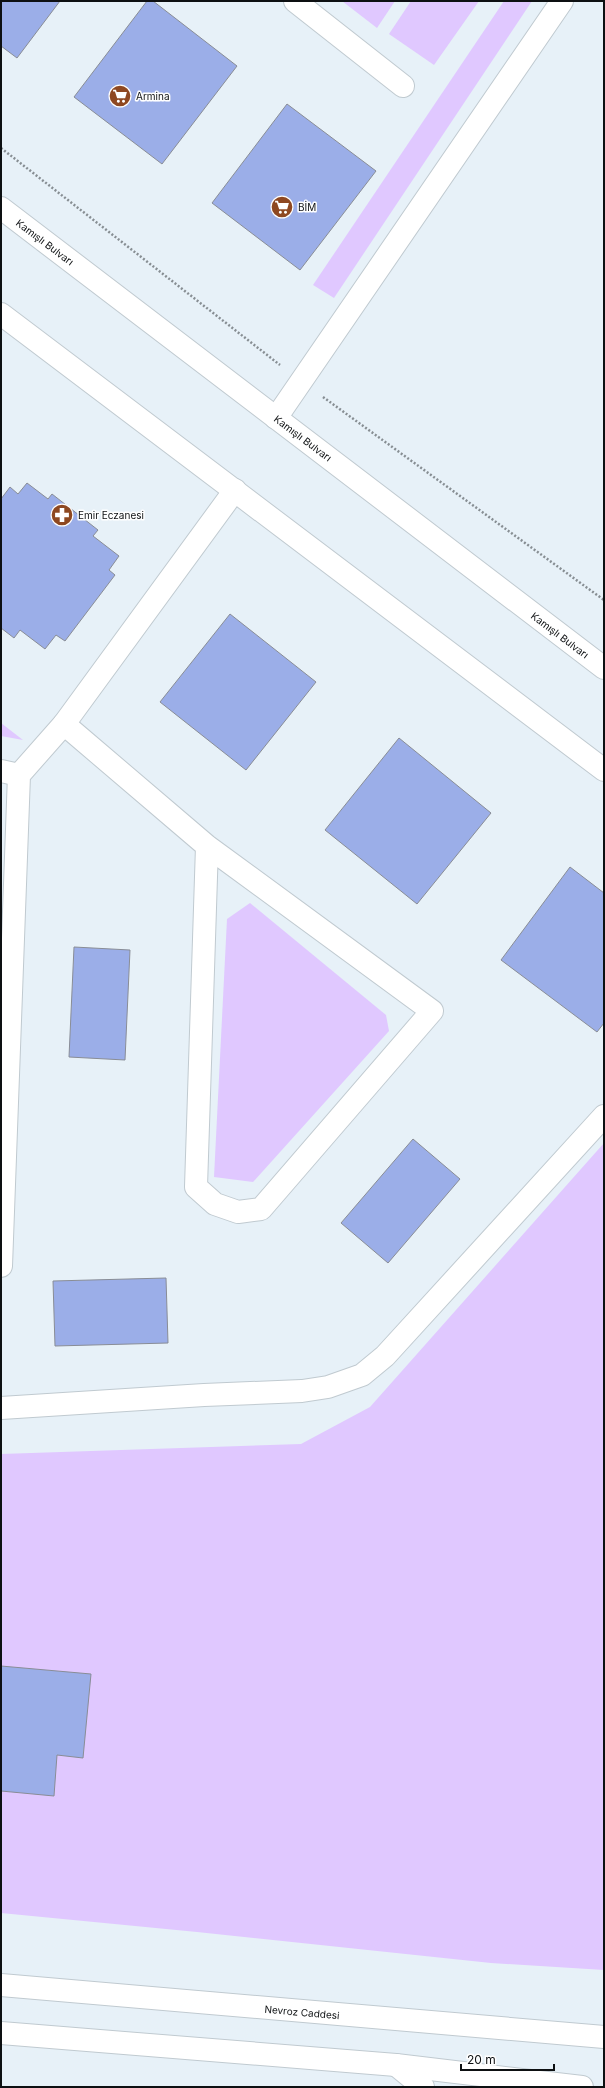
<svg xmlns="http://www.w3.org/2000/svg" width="605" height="2088" viewBox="0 0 605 2088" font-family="Inter,sans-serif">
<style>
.green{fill:#e0c8ff}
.building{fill:#9baee8;stroke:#898d96}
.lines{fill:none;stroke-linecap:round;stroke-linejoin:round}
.minor-casing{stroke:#c0cad0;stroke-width:24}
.major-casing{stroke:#c0cad0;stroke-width:24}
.highway-casing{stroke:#c0cad0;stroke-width:24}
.path{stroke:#878e93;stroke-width:2.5;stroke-dasharray:2 2;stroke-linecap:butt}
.minor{stroke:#fff;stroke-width:22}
.major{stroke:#fff;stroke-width:22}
.highway{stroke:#fff;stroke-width:22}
.labels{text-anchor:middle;stroke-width:3;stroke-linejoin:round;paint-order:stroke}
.poi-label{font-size:10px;fill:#0d1012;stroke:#fff;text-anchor:start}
.street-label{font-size:10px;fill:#0d1012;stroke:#fff}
</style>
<rect width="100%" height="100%" fill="#e7f1f8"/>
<g class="green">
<path d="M342,1H395L377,28Z"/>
<path d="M411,1H479L434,65L389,34Z"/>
<path d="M504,1H532L334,298L313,285Z"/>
<path d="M1,723L23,740L1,736Z"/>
<path d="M250,903L386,1015L389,1031L253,1182L214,1177L227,919Z"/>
<path d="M604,1143V1970L491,1963L197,1932L1,1913V1454L301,1444L370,1407Z"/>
</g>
<g class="building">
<path d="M1,1H60L17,58L1,46Z"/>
<path d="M147,1H153L237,66L162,164L74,97Z"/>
<path d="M287,104L376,171L300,270L212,203Z"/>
<path d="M27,483L48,499L52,494L98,530L93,536L119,556L109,570L115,575L65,641L56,635L45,649L20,630L14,638L1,628V499L10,487L18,494Z"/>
<path d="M230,614L316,682L246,770L160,702Z"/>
<path d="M399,738L491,813L417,904L325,830Z"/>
<path d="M570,867L604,893V1023L597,1032L501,960Z"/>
<path d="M74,947L130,950L125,1060L69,1057Z"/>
<path d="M413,1139L460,1179L388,1263L341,1223Z"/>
<path d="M166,1278L168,1343L55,1346L53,1281Z"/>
<path d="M1,1666L91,1674L83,1758L57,1755L54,1796L1,1791Z"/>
</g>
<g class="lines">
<g class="minor-casing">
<g id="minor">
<path d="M295,1L403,86"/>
<path d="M276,418L562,1"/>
<path d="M64,724L207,846L432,1011L261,1209L238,1212L215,1204L196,1187L207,846"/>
<path d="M1,771L19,775"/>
<path d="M1,1266L19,775L64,724L235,490"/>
<path d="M1,1408L204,1395L302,1391L328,1387L362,1375L385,1356L604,1116"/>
<path d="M396,2065L423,2087"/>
</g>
</g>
<g class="major-casing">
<g id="major">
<path d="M1,1985L604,2037"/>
<path d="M1,2033L396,2065L582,2087"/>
</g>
</g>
<g class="highway-casing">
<g id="highway">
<path d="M1,208L604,668"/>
<path d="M1,314L604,770"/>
</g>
</g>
<g class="path">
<path d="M1,148L280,365"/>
<path d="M323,397L604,600"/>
</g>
<use href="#minor" class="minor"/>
<use href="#major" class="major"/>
<use href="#highway" class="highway"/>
</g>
<defs>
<g id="supermarket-disc" transform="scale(1.15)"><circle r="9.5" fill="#8e4821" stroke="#fff"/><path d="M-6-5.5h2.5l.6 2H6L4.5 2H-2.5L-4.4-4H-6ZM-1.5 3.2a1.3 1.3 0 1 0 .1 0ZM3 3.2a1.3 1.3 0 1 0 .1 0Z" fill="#fff"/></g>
<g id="pharmacy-disc" transform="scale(1.15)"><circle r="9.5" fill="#8e4821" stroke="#fff"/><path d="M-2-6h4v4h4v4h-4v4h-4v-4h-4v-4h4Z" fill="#fff"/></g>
</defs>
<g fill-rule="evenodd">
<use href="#supermarket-disc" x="120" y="96"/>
<use href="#supermarket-disc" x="282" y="207"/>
<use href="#pharmacy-disc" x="62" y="515"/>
</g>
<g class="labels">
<g class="poi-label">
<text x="136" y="100">Armina</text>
<text x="298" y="211">BİM</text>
<text x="78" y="519">Emir Eczanesi</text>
</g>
<g class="street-label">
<text transform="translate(45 242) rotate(37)" y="4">Kamışlı Bulvarı</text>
<text transform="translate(303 438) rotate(37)" y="4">Kamışlı Bulvarı</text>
<text transform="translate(560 635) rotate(37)" y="4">Kamışlı Bulvarı</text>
<text transform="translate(302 2012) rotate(5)" y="4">Nevroz Caddesi</text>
</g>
</g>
<rect width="605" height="2088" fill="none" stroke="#0d1012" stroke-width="4"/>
<path d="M461 2064v6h93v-6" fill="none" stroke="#0d1012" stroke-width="2"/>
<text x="467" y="2064" font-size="12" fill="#0d1012" stroke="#ffffff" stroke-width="3" paint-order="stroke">20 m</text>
</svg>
